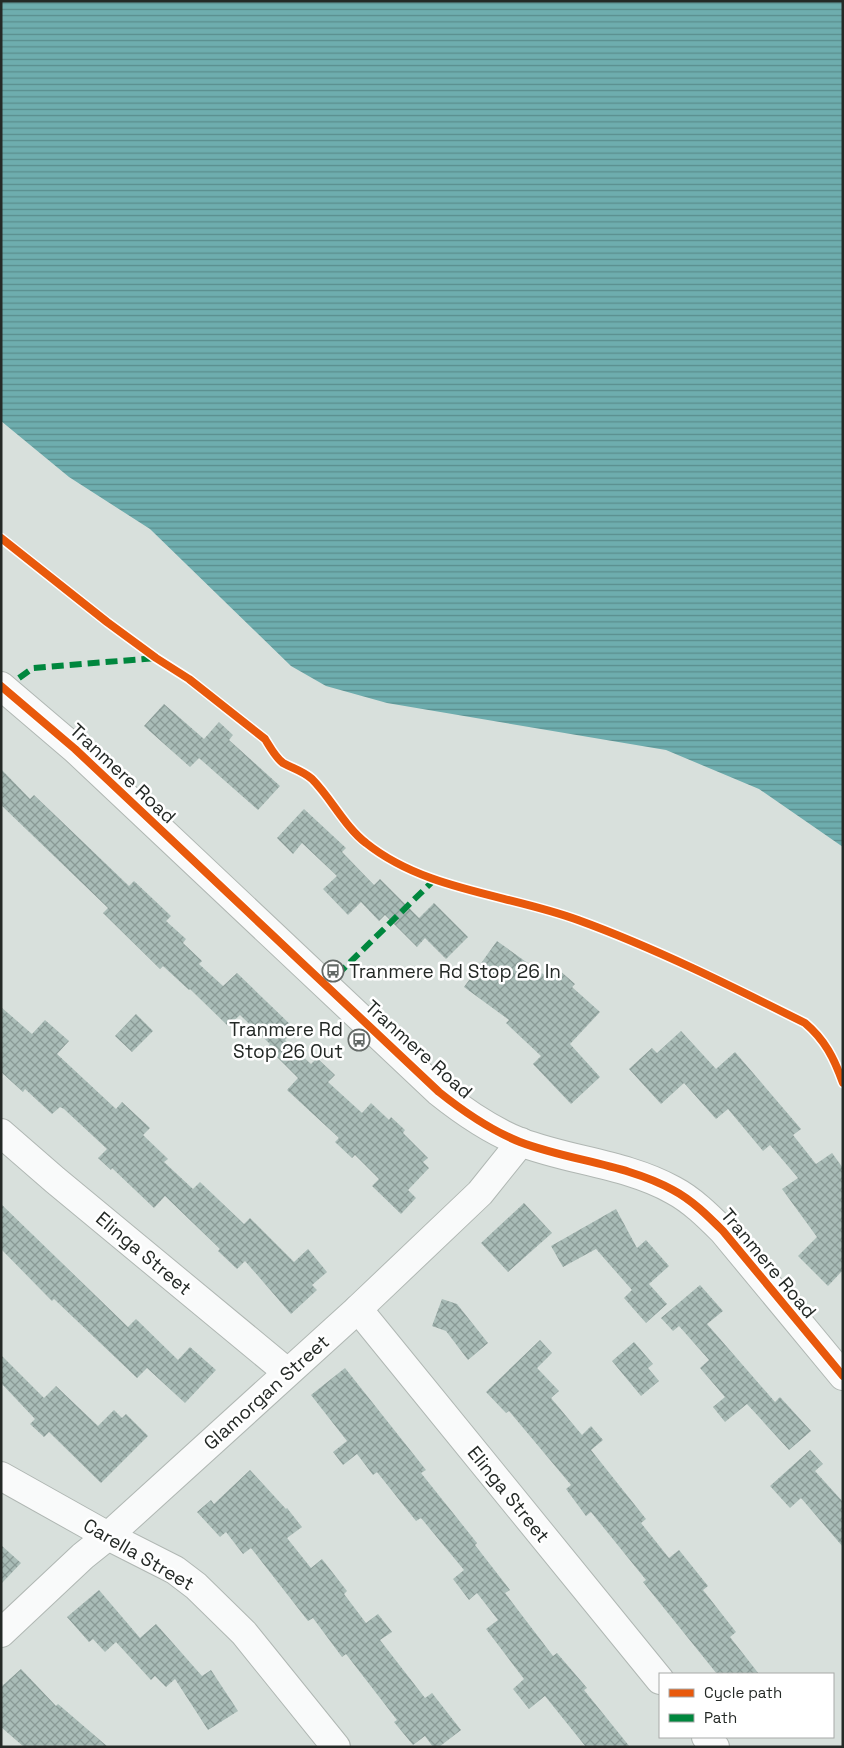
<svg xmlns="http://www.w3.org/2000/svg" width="844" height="1748" viewBox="0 0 844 1748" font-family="'Space Grotesk',sans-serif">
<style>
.water{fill:url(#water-rules)}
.building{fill:url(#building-cross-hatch)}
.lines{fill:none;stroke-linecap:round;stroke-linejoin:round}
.minor-casing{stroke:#b0b7b3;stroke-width:30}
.minor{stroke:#f9fafa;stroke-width:28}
.quiet{stroke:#00873e;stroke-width:6;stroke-dasharray:12 6;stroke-linecap:butt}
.cycleway-casing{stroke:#fff;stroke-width:11}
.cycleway{stroke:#e8590c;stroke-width:8}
.labels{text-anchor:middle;stroke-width:5;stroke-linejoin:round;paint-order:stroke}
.street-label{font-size:19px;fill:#242926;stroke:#fff}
.poi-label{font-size:19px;fill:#242926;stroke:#fff;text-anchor:start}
</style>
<defs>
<pattern id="water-rules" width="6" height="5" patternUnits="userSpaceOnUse" patternTransform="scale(1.25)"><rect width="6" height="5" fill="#6eadae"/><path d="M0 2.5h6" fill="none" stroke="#5a8d8d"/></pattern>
<pattern id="building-cross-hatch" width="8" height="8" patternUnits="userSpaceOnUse" patternTransform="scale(1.25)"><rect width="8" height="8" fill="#a9bcb7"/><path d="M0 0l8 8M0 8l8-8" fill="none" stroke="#899995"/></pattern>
</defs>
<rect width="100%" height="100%" fill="#d8e0dc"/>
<path class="water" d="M1,1H843V847L759,789L666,750L387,703L326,686L291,666L150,529L69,477L1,421Z"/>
<g class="building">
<path d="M164,704L204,739L219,722L233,735L229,740L280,786L258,810L199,758L190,767L144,726Z"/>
<path d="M1,769L30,799L34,795L129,886L134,881L171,916L166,921L186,939L183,943L202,961L199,964L223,986L237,973L295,1029L285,1040L311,1064L317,1058L335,1075L328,1082L362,1113L371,1103L389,1120L391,1117L405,1130L403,1133L428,1158L423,1162L429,1168L408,1190L416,1198L401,1214L372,1186L379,1179L355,1155L352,1158L335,1142L339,1138L287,1090L298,1078L267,1047L270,1044L240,1015L228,1026L190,989L189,990L163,966L160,969L103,913L108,908L1,805Z"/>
<path d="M304,809L346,848L342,852L374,885L380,879L419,918L434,903L468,937L446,959L425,938L417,947L385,915L379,921L361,902L348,915L323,889L337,876L302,843L293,854L277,838Z"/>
<path d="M497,941L550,979L559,970L575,984L572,987L600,1012L570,1044L600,1077L571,1104L533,1064L541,1056L506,1023L509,1020L464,987Z"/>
<path d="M1,1007L32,1034L45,1020L69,1041L57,1054L116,1109L122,1102L150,1128L143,1135L168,1159L164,1162L193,1189L200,1182L244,1224L250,1218L294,1262L308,1249L327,1272L312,1285L317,1290L291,1314L245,1261L237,1269L218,1251L220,1249L165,1196L154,1208L112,1168L111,1170L98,1158L107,1149L64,1109L60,1107L52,1114L25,1089L23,1092L1,1072Z"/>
<path d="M136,1014L153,1031L132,1052L115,1036Z"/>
<path d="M681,1031L716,1069L735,1052L801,1129L793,1135L816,1164L832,1153L843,1168V1270L828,1286L798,1256L817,1237L782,1189L798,1178L770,1145L763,1151L728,1109L716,1119L684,1083L661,1104L629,1069L652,1048L657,1053Z"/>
<path d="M524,1203L552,1233L508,1272L481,1243Z"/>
<path d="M1,1204L128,1327L136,1319L178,1360L190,1347L216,1370L185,1403L147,1368L137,1378L54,1299L52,1301L1,1249Z"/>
<path d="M616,1209L637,1248L646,1240L669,1266L649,1284L667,1304L646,1323L624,1298L632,1290L596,1249L563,1267L551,1246Z"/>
<path d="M700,1285L723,1311L707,1324L775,1402L780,1397L811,1431L789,1450L747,1404L725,1422L713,1407L725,1397L700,1368L709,1360L679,1326L673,1331L661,1318Z"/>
<path d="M442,1299L457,1304L488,1343L468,1360L446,1331L432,1326Z"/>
<path d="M540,1340L552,1353L537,1368L559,1391L551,1398L582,1435L591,1426L603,1440L591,1450L646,1519L641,1523L669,1558L679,1550L708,1586L703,1590L736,1632L730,1637L759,1674H717L643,1582L646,1580L591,1512L586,1516L566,1489L571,1485L509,1411L506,1413L486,1392Z"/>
<path d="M634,1342L653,1364L648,1368L659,1381L641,1396L612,1361Z"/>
<path d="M1,1355L44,1398L56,1386L98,1426L114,1410L122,1418L126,1414L148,1436L101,1483L49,1432L44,1437L30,1424L35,1419L1,1383Z"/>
<path d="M345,1368L426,1470L421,1473L477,1543L475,1545L510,1590L505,1593L553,1656L557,1653L587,1688L584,1690L630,1747H586L545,1696L529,1709L513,1689L524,1679L486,1629L498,1620L477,1593L469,1600L453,1579L464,1570L421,1518L416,1521L377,1472L373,1475L357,1454L343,1465L333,1452L347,1441L311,1395Z"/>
<path d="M810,1450L823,1464L815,1471L843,1502V1547L801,1498L790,1508L770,1486Z"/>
<path d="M250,1470L286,1509L287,1508L302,1527L287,1538L311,1568L322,1559L347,1591L344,1594L366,1623L378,1614L392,1632L380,1640L425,1698L432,1693L461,1730L439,1747H433L425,1736L413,1745L394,1722L397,1720L346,1654L342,1657L313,1618L308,1621L251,1548L243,1554L226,1532L220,1537L197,1512L211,1500L214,1504Z"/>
<path d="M1,1545L21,1563L1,1584Z"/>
<path d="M99,1590L140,1638L156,1624L202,1676L211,1670L238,1711L208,1730L175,1679L166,1687L155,1676L151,1680L116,1642L105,1652L93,1639L89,1642L67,1617Z"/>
<path d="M21,1669L56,1706L58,1704L108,1747H24L1,1727V1687Z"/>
</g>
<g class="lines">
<g class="minor-casing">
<g id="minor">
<path d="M1,686L75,749L439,1092C464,1112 490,1130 520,1142C570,1161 626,1164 673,1190C692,1200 708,1216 723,1231L843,1376"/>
<path d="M1,1133L55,1180L287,1372"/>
<path d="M358,1309L660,1680"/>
<path d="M1,1476L108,1536L175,1570L196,1586L244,1633L336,1747"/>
<path d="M1,1633L83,1556L108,1536L358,1309L480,1193L521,1142"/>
<path d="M706,1737L715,1747"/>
</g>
</g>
<use href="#minor" class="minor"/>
<g class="quiet">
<path d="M19,678L33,668L156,658"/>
<path d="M337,975L435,879"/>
</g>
<g class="cycleway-casing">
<g id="cycleway">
<path d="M1,538L107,622L156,658L189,679L265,739C270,747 275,757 283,763C294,769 303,771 312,779C331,798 345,827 366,843C426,891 508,894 578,920C655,948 731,986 805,1023C825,1040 834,1058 843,1083"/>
<path d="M1,686L75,749L439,1092C464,1112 490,1130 520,1142C570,1161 626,1164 673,1190C692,1200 708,1216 723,1231L843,1376"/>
</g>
</g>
<use href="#cycleway" class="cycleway"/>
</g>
<defs>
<g id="bus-ring" transform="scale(1.125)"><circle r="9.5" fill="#fff" stroke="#636966" stroke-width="1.5"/><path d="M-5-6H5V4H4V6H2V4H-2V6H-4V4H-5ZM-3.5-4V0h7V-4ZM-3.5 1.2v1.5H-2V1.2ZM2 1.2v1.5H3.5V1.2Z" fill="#636966"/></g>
</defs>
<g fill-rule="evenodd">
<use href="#bus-ring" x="333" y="971"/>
<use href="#bus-ring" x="359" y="1040"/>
</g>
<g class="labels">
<g class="street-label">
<text transform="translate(123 773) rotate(43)" y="7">Tranmere Road</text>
<text transform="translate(419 1049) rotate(42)" y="7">Tranmere Road</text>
<text transform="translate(144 1253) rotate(40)" y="7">Elinga Street</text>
<text transform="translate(769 1263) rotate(50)" y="7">Tranmere Road</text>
<text transform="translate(266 1392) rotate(-42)" y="7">Glamorgan Street</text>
<text transform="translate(509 1494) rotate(51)" y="7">Elinga Street</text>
<text transform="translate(139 1554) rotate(30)" y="7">Carella Street</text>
</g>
<g class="poi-label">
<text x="349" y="978">Tranmere Rd Stop 26 In</text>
<text x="343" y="1036" text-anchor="end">Tranmere Rd<tspan x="343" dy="22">Stop 26 Out</tspan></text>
</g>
</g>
<rect width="844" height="1748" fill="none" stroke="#242926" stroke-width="5"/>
<rect x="659" y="1673" width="175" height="65" fill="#ffffff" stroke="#a7a9a8"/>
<rect x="669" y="1689" width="25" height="8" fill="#e8590c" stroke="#a7a9a8"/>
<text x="704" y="1698" font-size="15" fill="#242926">Cycle path</text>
<rect x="669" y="1714" width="25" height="8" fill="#00873e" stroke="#a7a9a8"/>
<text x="704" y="1723" font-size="15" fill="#242926">Path</text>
</svg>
